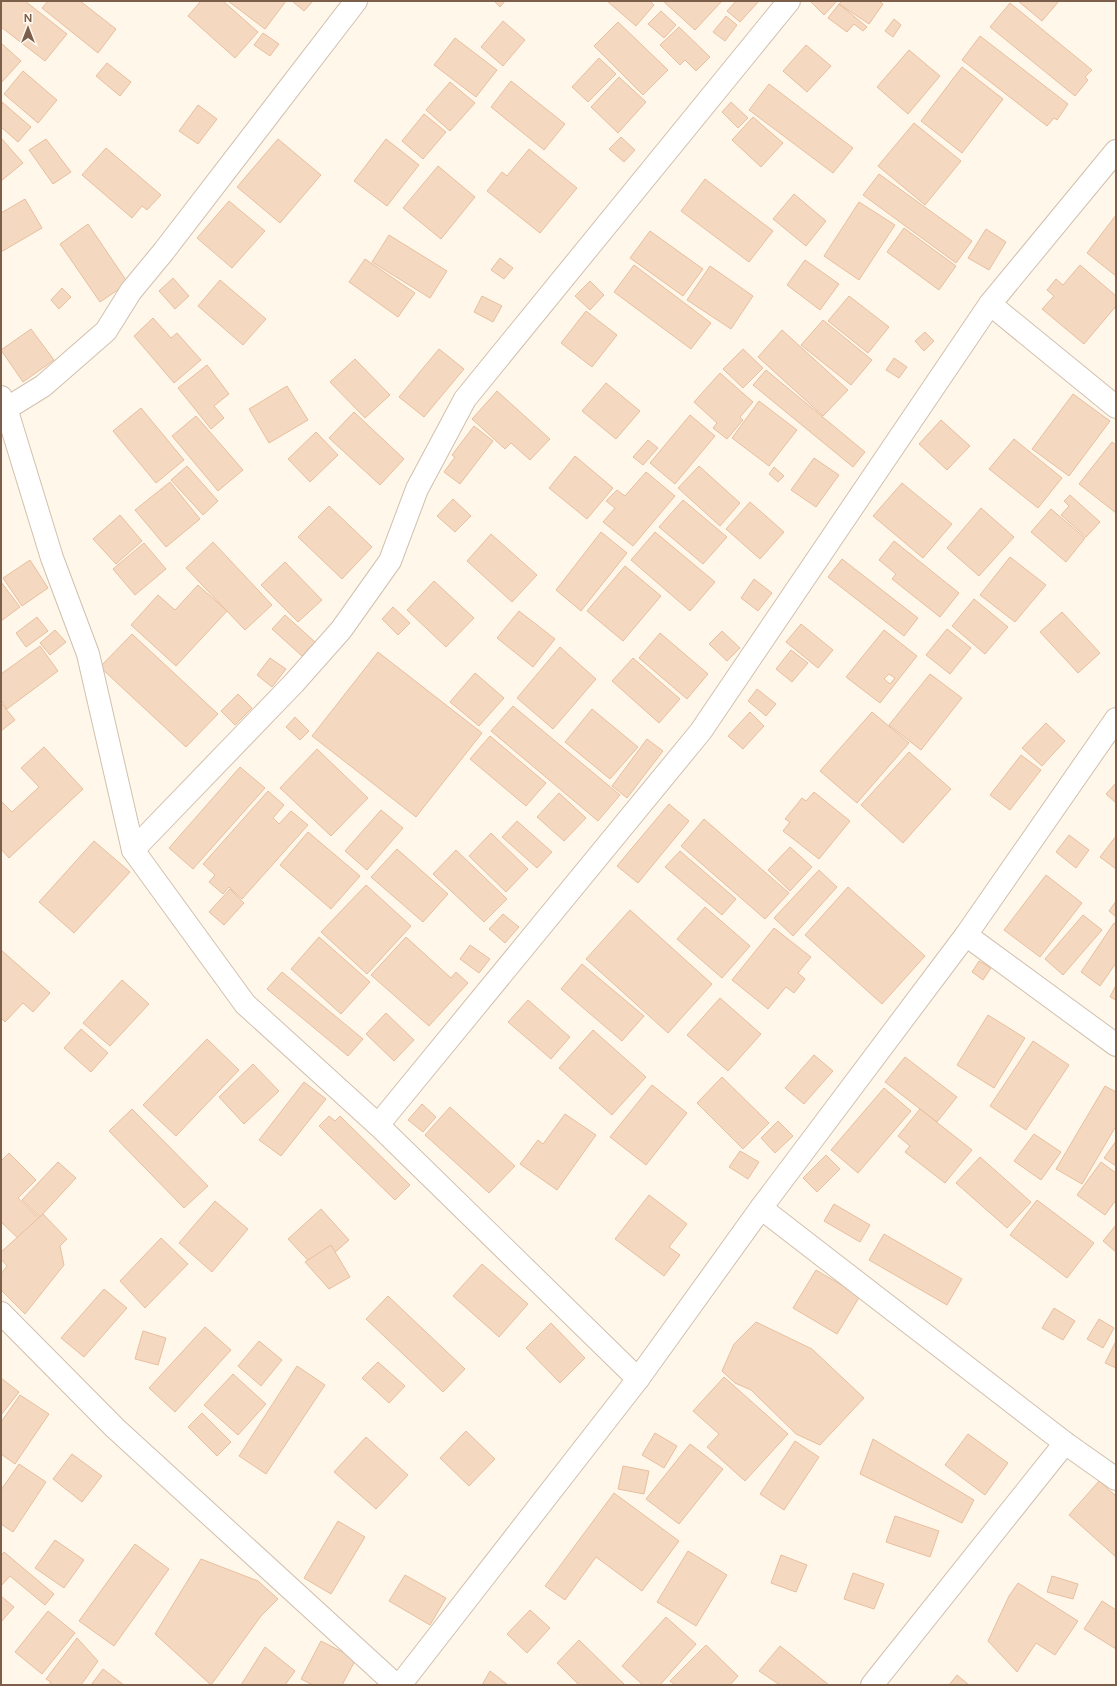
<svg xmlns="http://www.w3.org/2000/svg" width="1117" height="1686" viewBox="0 0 1117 1686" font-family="Figtree,sans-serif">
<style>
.building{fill:#f5d8c0;stroke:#e8bf9f;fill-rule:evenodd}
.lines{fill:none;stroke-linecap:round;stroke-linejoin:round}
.minor-casing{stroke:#d2c0ae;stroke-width:24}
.minor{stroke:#fff;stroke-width:22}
</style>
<rect width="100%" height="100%" fill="#fef7ea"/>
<g class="building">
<path d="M1,1H25L67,34L45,61L1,27Z"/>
<path d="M48,1H80L116,29L98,53L42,8Z"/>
<path d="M201,1H223L258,32L235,58L188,16Z"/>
<path d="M228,1H286L265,29Z"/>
<path d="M292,1H313L304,11Z"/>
<path d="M494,1H505L500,7Z"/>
<path d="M607,1H650L654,5L636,26Z"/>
<path d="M663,1H722L695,30Z"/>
<path d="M736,1H759L740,22L727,11Z"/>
<path d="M810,1H837L824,15Z"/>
<path d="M842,1H879L883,4L869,24L839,4Z"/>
<path d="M1018,1H1059L1042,21Z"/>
<path d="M1010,3L1092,70L1085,77L1088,80L1075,96L990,27Z"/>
<path d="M839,4L867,27L863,31L854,24L847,32L828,18Z"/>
<path d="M661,11L676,25L664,38L648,24Z"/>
<path d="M726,16L737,25L725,41L713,32Z"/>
<path d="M894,19L901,25L893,37L885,31Z"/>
<path d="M503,21L525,40L503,66L481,47Z"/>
<path d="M618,22L668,70L643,95L594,46Z"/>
<path d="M679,27L710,57L696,71L685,60L680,65L660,45Z"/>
<path d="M263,33L279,44L270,56L254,45Z"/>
<path d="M980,36L1068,104L1057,120L1054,118L1047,126L962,60Z"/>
<path d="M455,38L497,70L476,97L434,65Z"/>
<path d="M1,43L21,61L1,83Z"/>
<path d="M806,45L831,66L807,92L783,71Z"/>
<path d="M909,50L940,76L908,114L877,87Z"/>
<path d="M599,58L616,74L588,102L572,87Z"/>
<path d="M107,63L131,82L120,96L96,76Z"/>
<path d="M962,67L1003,99L962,153L921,121Z"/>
<path d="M23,71L57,100L38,123L4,94Z"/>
<path d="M619,77L646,102L618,133L591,107Z"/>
<path d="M511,81L565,124L544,150L491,107Z"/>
<path d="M450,82L475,103L450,131L426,110Z"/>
<path d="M769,84L853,148L833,173L749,110Z"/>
<path d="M2,102L31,127L18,142L1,127Z"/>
<path d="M731,102L748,118L738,128L722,112Z"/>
<path d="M198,105L217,119L198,144L179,131Z"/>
<path d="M424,114L446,132L423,159L402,141Z"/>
<path d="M753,117L783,143L761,167L732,140Z"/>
<path d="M914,123L961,161L925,205L878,166Z"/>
<path d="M621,137L635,150L624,162L609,149Z"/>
<path d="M1,138L23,163L1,181Z"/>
<path d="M46,139L71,172L53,184L29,150Z"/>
<path d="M278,139L321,175L280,223L237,187Z"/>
<path d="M386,139L419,165L387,206L354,181Z"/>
<path d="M106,148L161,195L147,210L142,206L132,218L82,175Z"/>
<path d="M529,149L577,188L540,233L487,191L502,172L507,176Z"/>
<path d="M438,166L475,197L441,239L403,208Z"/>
<path d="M879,174L972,241L956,263L863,195Z"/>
<path d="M705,179L773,231L749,262L681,211Z"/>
<path d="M794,194L826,221L806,246L773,219Z"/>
<path d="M25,199L42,228L1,252V213Z"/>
<path d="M229,201L265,231L232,268L197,238Z"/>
<path d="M859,202L895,225L859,280L824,256Z"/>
<path d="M1116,215V276L1087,253Z"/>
<path d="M88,224L128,283L100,302L60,244Z"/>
<path d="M904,228L956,266L939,290L887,252Z"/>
<path d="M986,229L1006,242L989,270L968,258Z"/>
<path d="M650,231L703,269L683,296L630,258Z"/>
<path d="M389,235L447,271L430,298L372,262Z"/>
<path d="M500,258L513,268L504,279L491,270Z"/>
<path d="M365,259L415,293L398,317L349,282Z"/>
<path d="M805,260L839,284L820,310L787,285Z"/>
<path d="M634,265L711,323L691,349L614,292Z"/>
<path d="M1080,265L1116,296V306L1084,344L1042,309L1054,296L1047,290L1056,279L1063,285Z"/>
<path d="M710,266L753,296L731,329L687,300Z"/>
<path d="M173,278L189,296L175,309L159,291Z"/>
<path d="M220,280L266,319L243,345L198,306Z"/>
<path d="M590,281L604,295L590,310L575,296Z"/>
<path d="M62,288L71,297L59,309L51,300Z"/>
<path d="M482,296L502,306L493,322L474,312Z"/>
<path d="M849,296L889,327L868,353L828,321Z"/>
<path d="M586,311L617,335L592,367L561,343Z"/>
<path d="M153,318L171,338L177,333L201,360L174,383L134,336Z"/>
<path d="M823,320L872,360L851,385L801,345Z"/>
<path d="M31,329L54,360L23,382L1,350Z"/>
<path d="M782,330L848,390L823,416L758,357Z"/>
<path d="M925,332L934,341L924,351L915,341Z"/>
<path d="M439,349L464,369L424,417L399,397Z"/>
<path d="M743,349L763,368L743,388L723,369Z"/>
<path d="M894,358L907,367L899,378L886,370Z"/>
<path d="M355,359L390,395L365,418L330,382Z"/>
<path d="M207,365L229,394L214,406L224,418L211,429L178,388Z"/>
<path d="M766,370L865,452L853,467L753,385Z"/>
<path d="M720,373L753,402L740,417L743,420L727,439L713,428L717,423L694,402Z"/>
<path d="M606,383L640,411L616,439L582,411Z"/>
<path d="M287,386L308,420L269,443L249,409Z"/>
<path d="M497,391L550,439L530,460L511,443L505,449L472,419Z"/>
<path d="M1073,394L1110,421L1069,476L1032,449Z"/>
<path d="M759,401L797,430L769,466L732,438Z"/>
<path d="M141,408L184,460L156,483L113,431Z"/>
<path d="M354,412L404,459L380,485L329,438Z"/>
<path d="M690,415L715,436L675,484L650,463Z"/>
<path d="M196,416L243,470L218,491L172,436Z"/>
<path d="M941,420L970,446L947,470L919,444Z"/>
<path d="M474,426L493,441L460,484L444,472L455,457L452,455Z"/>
<path d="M316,432L338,455L310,482L288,459Z"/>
<path d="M1014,439L1062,478L1038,508L989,469Z"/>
<path d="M648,440L658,448L643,465L633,457Z"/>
<path d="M1112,442L1116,445V513L1079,484Z"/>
<path d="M575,456L613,488L587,519L549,488Z"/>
<path d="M814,458L839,475L816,507L791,490Z"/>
<path d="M187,466L218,501L203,515L171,480Z"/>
<path d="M699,466L740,503L720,526L678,488Z"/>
<path d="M774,467L784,476L778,482L769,474Z"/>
<path d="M646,472L675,496L633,546L603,522L615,508L606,501L617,490L625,496Z"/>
<path d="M170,482L200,519L166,547L135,510Z"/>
<path d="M902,483L952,524L923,558L873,516Z"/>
<path d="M1070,495L1100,522L1086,537L1061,515L1069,506L1064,501Z"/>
<path d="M453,499L471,516L455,532L437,516Z"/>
<path d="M683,500L727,537L703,564L659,527Z"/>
<path d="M750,502L784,532L760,559L726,529Z"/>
<path d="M329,506L372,547L342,579L298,537Z"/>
<path d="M981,508L1014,537L979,576L947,548Z"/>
<path d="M1051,509L1085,538L1066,562L1031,532Z"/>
<path d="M120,515L142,541L116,564L93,539Z"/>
<path d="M601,532L627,553L581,611L556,590Z"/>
<path d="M655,532L715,582L690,611L631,560Z"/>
<path d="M491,534L537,575L512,602L467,561Z"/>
<path d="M894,541L959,593L940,617L892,579L896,574L879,560Z"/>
<path d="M213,542L272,605L245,630L186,568Z"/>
<path d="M144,543L166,569L135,595L113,569Z"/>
<path d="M1010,557L1046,585L1015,622L980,595Z"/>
<path d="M842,559L918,618L904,636L828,577Z"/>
<path d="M30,560L48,588L22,606L3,578Z"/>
<path d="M285,562L322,600L298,622L261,585Z"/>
<path d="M625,566L661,596L623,641L587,611Z"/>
<path d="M754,579L772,593L758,611L741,598Z"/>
<path d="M434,581L474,618L446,647L407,610Z"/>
<path d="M1,582L20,607L1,621Z"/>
<path d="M198,585L227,611L176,666L131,625L158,595L175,610Z"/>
<path d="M974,599L1008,627L985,654L952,626Z"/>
<path d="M393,607L410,623L398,635L382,619Z"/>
<path d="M519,611L555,639L533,667L497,638Z"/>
<path d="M1062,612L1100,653L1078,673L1040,632Z"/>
<path d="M285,615L315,642L302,656L272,629Z"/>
<path d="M37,617L48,631L26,647L16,633Z"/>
<path d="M801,624L833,650L818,668L786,642Z"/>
<path d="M947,629L971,648L950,674L926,655Z"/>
<path d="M55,630L66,642L50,655L40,643Z"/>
<path d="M884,630L917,656L880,703L846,677ZM889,674L895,678L890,684L884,679Z"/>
<path d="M722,631L740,648L727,661L709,644Z"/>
<path d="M660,633L708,674L687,699L639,658Z"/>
<path d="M132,634L218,714L186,747L100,667Z"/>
<path d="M40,646L58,671L7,709L1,700V674Z"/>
<path d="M560,647L596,679L553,729L517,698Z"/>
<path d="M791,650L808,663L792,682L776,669Z"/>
<path d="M378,652L482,733L416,817L312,736Z"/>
<path d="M270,658L286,669L272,687L257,675Z"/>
<path d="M633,658L680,699L659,723L612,681Z"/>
<path d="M475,673L504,698L479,726L450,702Z"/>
<path d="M930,674L962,698L921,750L889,725Z"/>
<path d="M757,689L776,704L766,716L748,701Z"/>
<path d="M238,694L252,708L235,725L221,711Z"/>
<path d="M1,703L15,720L1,731Z"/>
<path d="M513,706L620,795L598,821L491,731Z"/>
<path d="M592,709L638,747L610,779L565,742Z"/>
<path d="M750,712L764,726L743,749L728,736Z"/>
<path d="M872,712L909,743L857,803L820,771Z"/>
<path d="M295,717L309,731L300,740L286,727Z"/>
<path d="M1046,723L1065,741L1042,766L1022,748Z"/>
<path d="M490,736L546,783L526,806L470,759Z"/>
<path d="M647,739L663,751L627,798L612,786Z"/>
<path d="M44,747L83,789L9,858L1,849V801L12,812L39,787L21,768Z"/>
<path d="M317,749L368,798L331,836L280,788Z"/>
<path d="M909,752L951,789L903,843L861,805Z"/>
<path d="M1021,755L1041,770L1010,810L990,795Z"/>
<path d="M240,767L265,788L193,869L169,848Z"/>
<path d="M1116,783V803L1106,794Z"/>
<path d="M268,791L284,805L273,818L279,824L291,811L308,825L242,899L229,887L223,894L209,882L215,875L203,864Z"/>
<path d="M814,792L850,821L819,859L783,831L790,822L785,819L802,798L806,801Z"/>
<path d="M559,793L586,818L564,841L537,817Z"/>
<path d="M669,804L689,821L638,883L617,866Z"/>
<path d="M381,810L403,828L367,870L345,851Z"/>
<path d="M704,819L789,893L765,919L681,846Z"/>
<path d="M517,821L552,852L537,868L502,837Z"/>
<path d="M308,832L360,876L331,909L280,865Z"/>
<path d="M491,833L528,869L506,892L469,856Z"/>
<path d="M1069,835L1089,850L1076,868L1056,852Z"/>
<path d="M1116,836V869L1100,857Z"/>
<path d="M94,841L130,872L74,933L39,902Z"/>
<path d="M790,847L812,867L790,891L768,870Z"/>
<path d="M397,849L448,894L423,922L371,877Z"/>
<path d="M456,850L507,899L484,922L433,874Z"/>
<path d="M680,851L736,899L722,915L665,867Z"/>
<path d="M819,870L837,887L793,936L774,918Z"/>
<path d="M1046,875L1082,903L1040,957L1004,930Z"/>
<path d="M366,885L411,926L367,974L321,932Z"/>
<path d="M848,887L925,956L882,1004L805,935Z"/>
<path d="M230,889L244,903L224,925L209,912Z"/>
<path d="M1116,901V917L1109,911Z"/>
<path d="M705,907L750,946L722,978L677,939Z"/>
<path d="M630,910L712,984L668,1033L586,959Z"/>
<path d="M503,914L519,927L505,943L489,929Z"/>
<path d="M1083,915L1102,930L1063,975L1045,959Z"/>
<path d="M1114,923L1116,924V963L1100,986L1081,972Z"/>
<path d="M774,928L811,957L798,973L805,979L794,993L786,987L768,1009L732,980Z"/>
<path d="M319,937L370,982L341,1014L291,969Z"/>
<path d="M406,937L451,978L456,972L468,983L429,1026L371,975Z"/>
<path d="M470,945L490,959L479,973L460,959Z"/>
<path d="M1,950L50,993L33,1012L23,1003L5,1022L1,1018Z"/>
<path d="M979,961L991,968L983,980L972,972Z"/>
<path d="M582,964L644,1016L622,1041L561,989Z"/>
<path d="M282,972L363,1039L348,1056L267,989Z"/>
<path d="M122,980L149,1004L110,1046L83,1023Z"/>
<path d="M1116,985V1000L1110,997Z"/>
<path d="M720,998L761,1034L728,1071L687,1035Z"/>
<path d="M528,1000L570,1037L551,1059L508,1022Z"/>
<path d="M386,1013L414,1040L394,1061L366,1034Z"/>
<path d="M988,1015L1025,1038L994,1088L957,1065Z"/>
<path d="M81,1029L108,1053L91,1072L64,1048Z"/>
<path d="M593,1030L646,1077L612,1115L559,1068Z"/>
<path d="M207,1039L239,1070L176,1136L143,1105Z"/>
<path d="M1033,1041L1069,1065L1026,1130L990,1106Z"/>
<path d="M814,1055L833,1071L804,1104L785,1088Z"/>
<path d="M905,1057L957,1097L937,1122L885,1082Z"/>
<path d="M253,1064L279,1091L244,1124L219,1097Z"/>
<path d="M722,1077L769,1123L743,1149L697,1103Z"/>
<path d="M304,1082L326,1099L281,1156L259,1140Z"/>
<path d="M652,1085L687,1113L646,1165L610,1137Z"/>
<path d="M1105,1086L1116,1092V1126L1082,1184L1056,1169Z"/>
<path d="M884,1088L911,1111L858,1173L831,1150Z"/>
<path d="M422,1104L436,1117L423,1132L408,1120Z"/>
<path d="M450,1107L515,1166L489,1193L425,1135Z"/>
<path d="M132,1109L208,1186L184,1208L109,1131Z"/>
<path d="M920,1109L972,1150L945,1183L905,1152L910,1146L898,1136Z"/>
<path d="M565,1114L596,1135L557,1190L520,1164L538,1140L543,1144Z"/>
<path d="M329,1116L335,1121L340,1116L410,1185L395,1200L319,1126Z"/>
<path d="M778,1121L793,1136L775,1153L761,1138Z"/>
<path d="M1034,1134L1061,1152L1041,1180L1014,1161Z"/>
<path d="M1116,1141V1166L1104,1158Z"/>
<path d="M740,1151L759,1162L748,1179L729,1167Z"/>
<path d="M9,1153L36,1180L18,1198L43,1222L23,1243L1,1222V1161Z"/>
<path d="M826,1155L840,1169L817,1192L803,1178Z"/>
<path d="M980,1157L1031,1202L1007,1228L956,1183Z"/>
<path d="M58,1162L76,1178L40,1217L22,1200Z"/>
<path d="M1101,1162L1116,1173V1200L1105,1215L1077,1195Z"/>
<path d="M649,1195L687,1224L669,1247L680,1255L664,1276L615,1239Z"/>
<path d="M1037,1200L1094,1243L1067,1278L1010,1235Z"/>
<path d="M215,1201L248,1229L212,1272L179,1243Z"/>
<path d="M834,1204L870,1225L860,1242L824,1221Z"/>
<path d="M321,1209L349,1240L316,1269L288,1239Z"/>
<path d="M43,1214L67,1239L60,1246L64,1265L25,1314L1,1290V1274L7,1266L1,1259V1252Z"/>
<path d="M1116,1225V1252L1103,1241Z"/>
<path d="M884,1234L962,1279L947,1305L869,1260Z"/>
<path d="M161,1238L188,1264L145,1308L120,1281Z"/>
<path d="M331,1245L350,1277L329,1289L305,1262Z"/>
<path d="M482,1264L528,1304L499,1337L453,1296Z"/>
<path d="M816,1270L860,1296L837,1334L793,1308Z"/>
<path d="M104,1289L127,1308L84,1357L61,1338Z"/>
<path d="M388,1296L465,1369L443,1392L366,1319Z"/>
<path d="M1054,1308L1075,1321L1063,1340L1042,1328Z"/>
<path d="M1099,1319L1114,1328L1103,1348L1087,1339Z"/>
<path d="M756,1322L812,1349L864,1398L820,1445L796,1434L751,1390L735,1383L722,1371L734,1344Z"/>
<path d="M551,1323L585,1358L560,1383L526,1348Z"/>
<path d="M205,1327L231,1350L175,1412L149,1388Z"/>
<path d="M143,1331L166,1338L158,1365L135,1359Z"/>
<path d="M259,1341L282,1360L261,1386L238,1366Z"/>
<path d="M1116,1341V1368L1105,1363Z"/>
<path d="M378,1362L405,1386L389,1403L362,1378Z"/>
<path d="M297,1366L325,1385L266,1474L239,1456Z"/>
<path d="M233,1374L266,1404L238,1435L204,1405Z"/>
<path d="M724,1377L788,1434L745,1481L707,1447L719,1434L693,1411Z"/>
<path d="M1,1378L19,1392L1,1415Z"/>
<path d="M20,1395L49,1414L15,1464L1,1454V1422Z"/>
<path d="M202,1413L231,1442L217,1456L188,1427Z"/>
<path d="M466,1431L495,1459L469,1486L440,1458Z"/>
<path d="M655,1433L677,1446L664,1468L642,1455Z"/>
<path d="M968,1434L1008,1463L985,1495L945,1465Z"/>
<path d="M366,1437L408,1475L376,1509L334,1472Z"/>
<path d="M873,1439L974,1500L962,1523L860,1474Z"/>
<path d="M795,1441L819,1457L784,1510L760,1494Z"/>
<path d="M690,1444L723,1469L679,1524L646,1499Z"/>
<path d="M72,1454L102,1476L82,1502L53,1479Z"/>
<path d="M19,1464L46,1482L13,1532L1,1524V1490Z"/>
<path d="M623,1466L649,1471L644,1494L618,1489Z"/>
<path d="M1099,1481L1116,1496V1557L1069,1515Z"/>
<path d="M614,1493L679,1541L642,1591L596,1557L565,1600L545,1586Z"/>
<path d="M895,1516L939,1531L930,1557L886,1542Z"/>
<path d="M338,1521L365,1537L331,1594L304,1578Z"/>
<path d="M55,1540L84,1560L64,1588L35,1568Z"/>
<path d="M135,1544L169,1569L114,1646L79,1621Z"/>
<path d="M688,1551L727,1575L696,1626L657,1602Z"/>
<path d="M4,1552L54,1594L45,1605L10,1576L1,1586V1556Z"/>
<path d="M781,1555L807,1565L796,1592L771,1583Z"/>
<path d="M201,1559L258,1581L278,1599L261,1616L211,1685L155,1634Z"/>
<path d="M853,1573L884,1584L874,1609L844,1599Z"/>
<path d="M405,1575L446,1598L430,1625L389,1601Z"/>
<path d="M1052,1576L1078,1584L1073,1599L1047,1592Z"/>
<path d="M1018,1583L1078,1621L1055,1655L1036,1643L1017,1672L988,1641L1009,1596Z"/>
<path d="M1,1596L14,1607L1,1622Z"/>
<path d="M1102,1601L1116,1610V1649L1084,1629Z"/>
<path d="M530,1610L550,1628L527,1653L507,1634Z"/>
<path d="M48,1611L75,1633L42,1674L15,1652Z"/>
<path d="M666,1617L696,1644L660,1685H643L622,1666Z"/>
<path d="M77,1638L98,1661L81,1685H49L51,1682L46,1679Z"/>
<path d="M579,1640L625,1685H579L557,1663Z"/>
<path d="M321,1641L356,1659L342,1685H313L301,1679Z"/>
<path d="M706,1645L738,1676L730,1685H675L670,1681Z"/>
<path d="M780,1646L829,1685H780L759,1671Z"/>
<path d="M265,1647L295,1671L285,1685H241Z"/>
<path d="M103,1669L124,1685H91Z"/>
<path d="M490,1671L508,1685H482Z"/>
<path d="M957,1675L969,1685H949Z"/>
</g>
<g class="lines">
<g class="minor-casing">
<g id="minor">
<path d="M990,304L1116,407"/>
<path d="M1,397L6,408L52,558L88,654L133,850L245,1004L378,1125L638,1379"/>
<path d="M1,412L43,386L106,331L131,291L164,251L356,1"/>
<path d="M133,850L294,683L341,630L390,561L417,489L465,399L789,1"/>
<path d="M966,935L1116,1045"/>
<path d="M378,1125L701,731L990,304L1116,151"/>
<path d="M761,1208L1065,1443L1116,1479"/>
<path d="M1,1313L115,1428L396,1685"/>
<path d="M400,1685L638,1379L761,1208L966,935L1116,719"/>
<path d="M872,1685L1065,1443"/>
</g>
</g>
<use href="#minor" class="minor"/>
</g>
<rect width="1117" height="1686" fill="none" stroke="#7b5f4b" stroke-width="4"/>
<g transform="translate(28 28)" stroke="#fffaf1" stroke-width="3" paint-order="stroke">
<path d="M0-3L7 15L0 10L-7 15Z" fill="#7b5f4b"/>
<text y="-6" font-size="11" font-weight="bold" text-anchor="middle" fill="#7b5f4b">N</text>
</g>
</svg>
